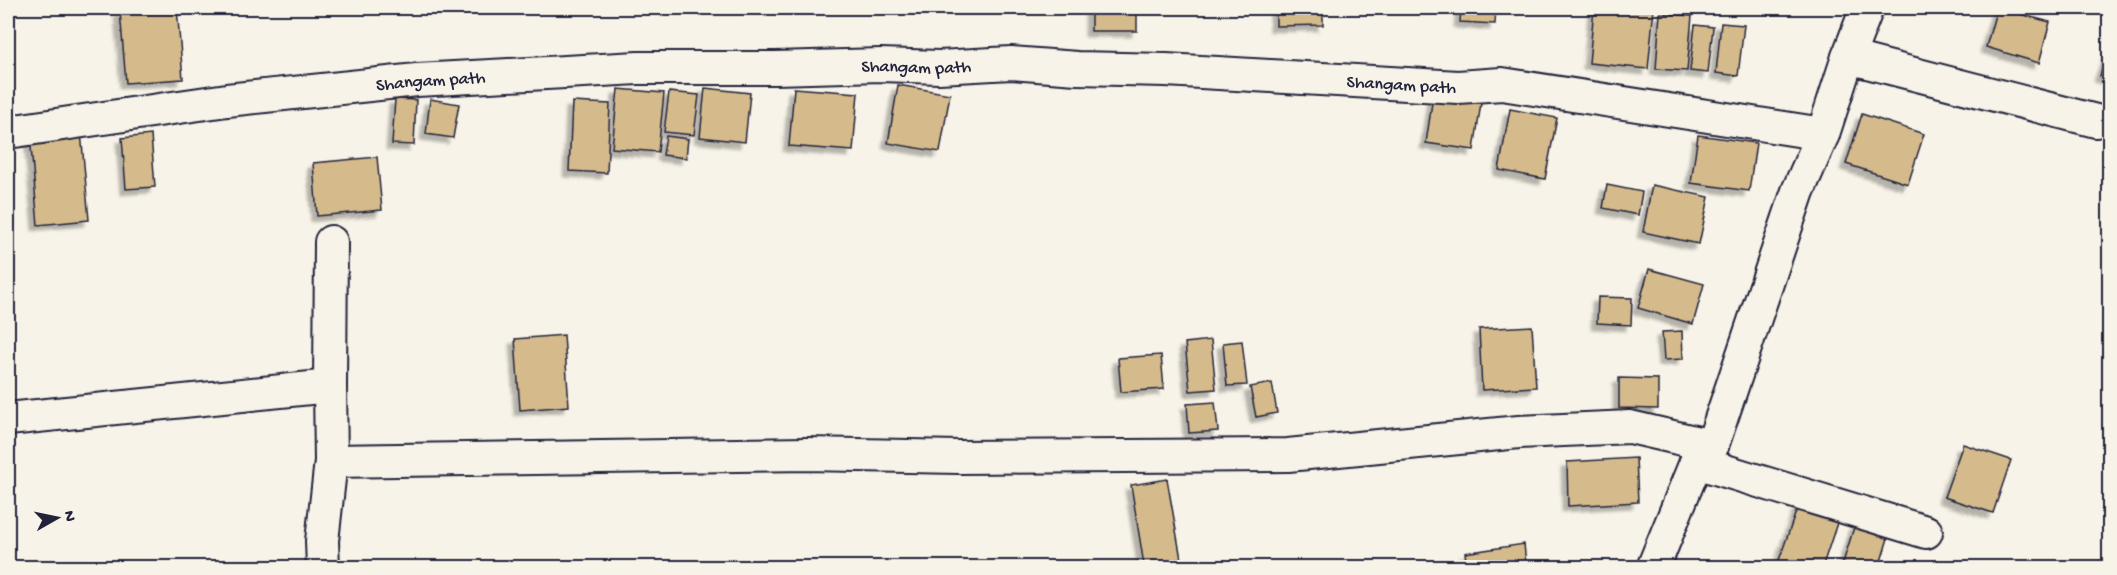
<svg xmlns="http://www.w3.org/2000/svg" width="2117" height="575" viewBox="0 0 2117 575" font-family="'Gochi Hand',sans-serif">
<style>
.building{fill:#d5bb8b;stroke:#22223b;stroke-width:1.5;filter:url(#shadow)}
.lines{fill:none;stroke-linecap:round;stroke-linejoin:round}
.street-casing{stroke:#22223b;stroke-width:36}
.street{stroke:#f7f3e8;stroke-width:32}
.labels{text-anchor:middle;stroke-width:6;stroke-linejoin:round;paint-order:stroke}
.street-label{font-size:18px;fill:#22223b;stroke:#f7f3e8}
</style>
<defs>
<filter id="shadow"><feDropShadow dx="-5.5" dy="5.5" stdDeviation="1.5" flood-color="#0004"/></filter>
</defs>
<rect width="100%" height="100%" fill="#f7f3e8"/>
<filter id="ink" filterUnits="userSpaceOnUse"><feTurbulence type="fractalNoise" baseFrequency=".0167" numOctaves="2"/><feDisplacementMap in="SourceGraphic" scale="12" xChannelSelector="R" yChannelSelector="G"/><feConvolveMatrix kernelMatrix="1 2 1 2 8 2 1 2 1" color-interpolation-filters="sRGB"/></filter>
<g filter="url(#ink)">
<g class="building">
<path d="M163,8H177L183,79L126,83L120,11Z"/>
<rect x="1091" y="8" width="46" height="23"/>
<path d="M1276,8H1323V25L1276,26Z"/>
<path d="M1461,8H1496L1495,24L1460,22Z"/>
<path d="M1594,8H1654L1648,69L1589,63Z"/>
<path d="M1997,8L2050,22L2039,63L1986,47Z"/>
<path d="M1660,13L1692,16L1687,71L1656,69Z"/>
<path d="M1721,23L1744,25L1738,76L1716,73Z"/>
<path d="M1695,25L1713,27L1708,73L1690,71Z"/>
<path d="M2110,47V79L2100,76Z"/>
<path d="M898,85L950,94L940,152L888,143Z"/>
<path d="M705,88L750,93L745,142L700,137Z"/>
<path d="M794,88L858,93L853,151L789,146Z"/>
<path d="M618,89L664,93L658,152L612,148Z"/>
<path d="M669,92L699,95L694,135L664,132Z"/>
<path d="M1433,96L1481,103L1474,150L1426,143Z"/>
<path d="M395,99L416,100L414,145L392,144Z"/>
<path d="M430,99L459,104L453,138L426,134Z"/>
<path d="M572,102L610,104L607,173L569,171Z"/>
<path d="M1510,109L1557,118L1545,179L1499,170Z"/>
<path d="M1862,114L1924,134L1908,184L1846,164Z"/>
<path d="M81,132L89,220L38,225L30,136Z"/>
<path d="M151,135L155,187L126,189L122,138Z"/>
<path d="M1698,135L1756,143L1749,191L1691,183Z"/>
<path d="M666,136L688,139L686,158L663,155Z"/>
<path d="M377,157L382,210L317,216L313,163Z"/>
<path d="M1607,185L1642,192L1638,215L1603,208Z"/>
<path d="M1652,185L1709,197L1699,244L1643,232Z"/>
<path d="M1649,269L1704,284L1693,324L1638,308Z"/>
<path d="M1598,297L1632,298L1631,325L1597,323Z"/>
<path d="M1532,326L1536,387L1482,390L1479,329Z"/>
<path d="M1682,331L1683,359L1664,360L1662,332Z"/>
<path d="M564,335L569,406L520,410L515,339Z"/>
<path d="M1211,340L1216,389L1190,391L1185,343Z"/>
<path d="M1242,341L1247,385L1227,386L1223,343Z"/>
<path d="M1161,355L1164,389L1121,392L1118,358Z"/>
<path d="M1619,378L1658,379V409L1619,408Z"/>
<path d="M1272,383L1277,413L1256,417L1250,387Z"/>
<path d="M1215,402L1218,431L1189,433L1187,404Z"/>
<path d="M1963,444L2011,460L1993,513L1944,497Z"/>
<path d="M1636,458L1638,502L1568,506L1567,462Z"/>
<path d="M1167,479L1181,559L1144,565L1131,485Z"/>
<path d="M1798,506L1838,520L1822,568H1791L1778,563Z"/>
<path d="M1855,524L1889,535L1879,568L1842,566Z"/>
<path d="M1524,544L1526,564L1540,562L1541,568H1467L1465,553Z"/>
</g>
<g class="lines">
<g class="street-casing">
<g id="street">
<path d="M1848,57L2096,121"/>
<path id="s1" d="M8,132L227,100L417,80L638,68H775L881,65L939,67L1011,63L1077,68L1166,70L1458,87L1502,84L1823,134"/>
<path d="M330,386L331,242"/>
<path d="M8,419L330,386L331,461L322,541L323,568"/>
<path d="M331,461L807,454L959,457L1288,455L1519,432L1630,427L1712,446"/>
<path d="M1696,462L1926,532"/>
<path d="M1653,568L1696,462L1712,446L1798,191L1823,134L1848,57L1867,8"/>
</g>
</g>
<use href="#street" class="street"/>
</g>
</g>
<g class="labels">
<g class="street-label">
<text dy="6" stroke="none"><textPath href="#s1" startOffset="912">Shangam path</textPath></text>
<text dy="6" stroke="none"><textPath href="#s1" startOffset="426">Shangam path</textPath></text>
<text dy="6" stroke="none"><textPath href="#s1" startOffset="1398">Shangam path</textPath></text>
</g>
</g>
<rect width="2117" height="575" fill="none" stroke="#f7f3e8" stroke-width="30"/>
<rect x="15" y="15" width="2087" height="545" fill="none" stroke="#22223b" stroke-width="2" filter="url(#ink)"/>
<g transform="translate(57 518) rotate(81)" stroke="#f7f3e8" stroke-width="4.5" paint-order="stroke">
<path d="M0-4.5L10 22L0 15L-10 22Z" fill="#22223b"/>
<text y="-9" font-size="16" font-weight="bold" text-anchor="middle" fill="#22223b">N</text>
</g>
</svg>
